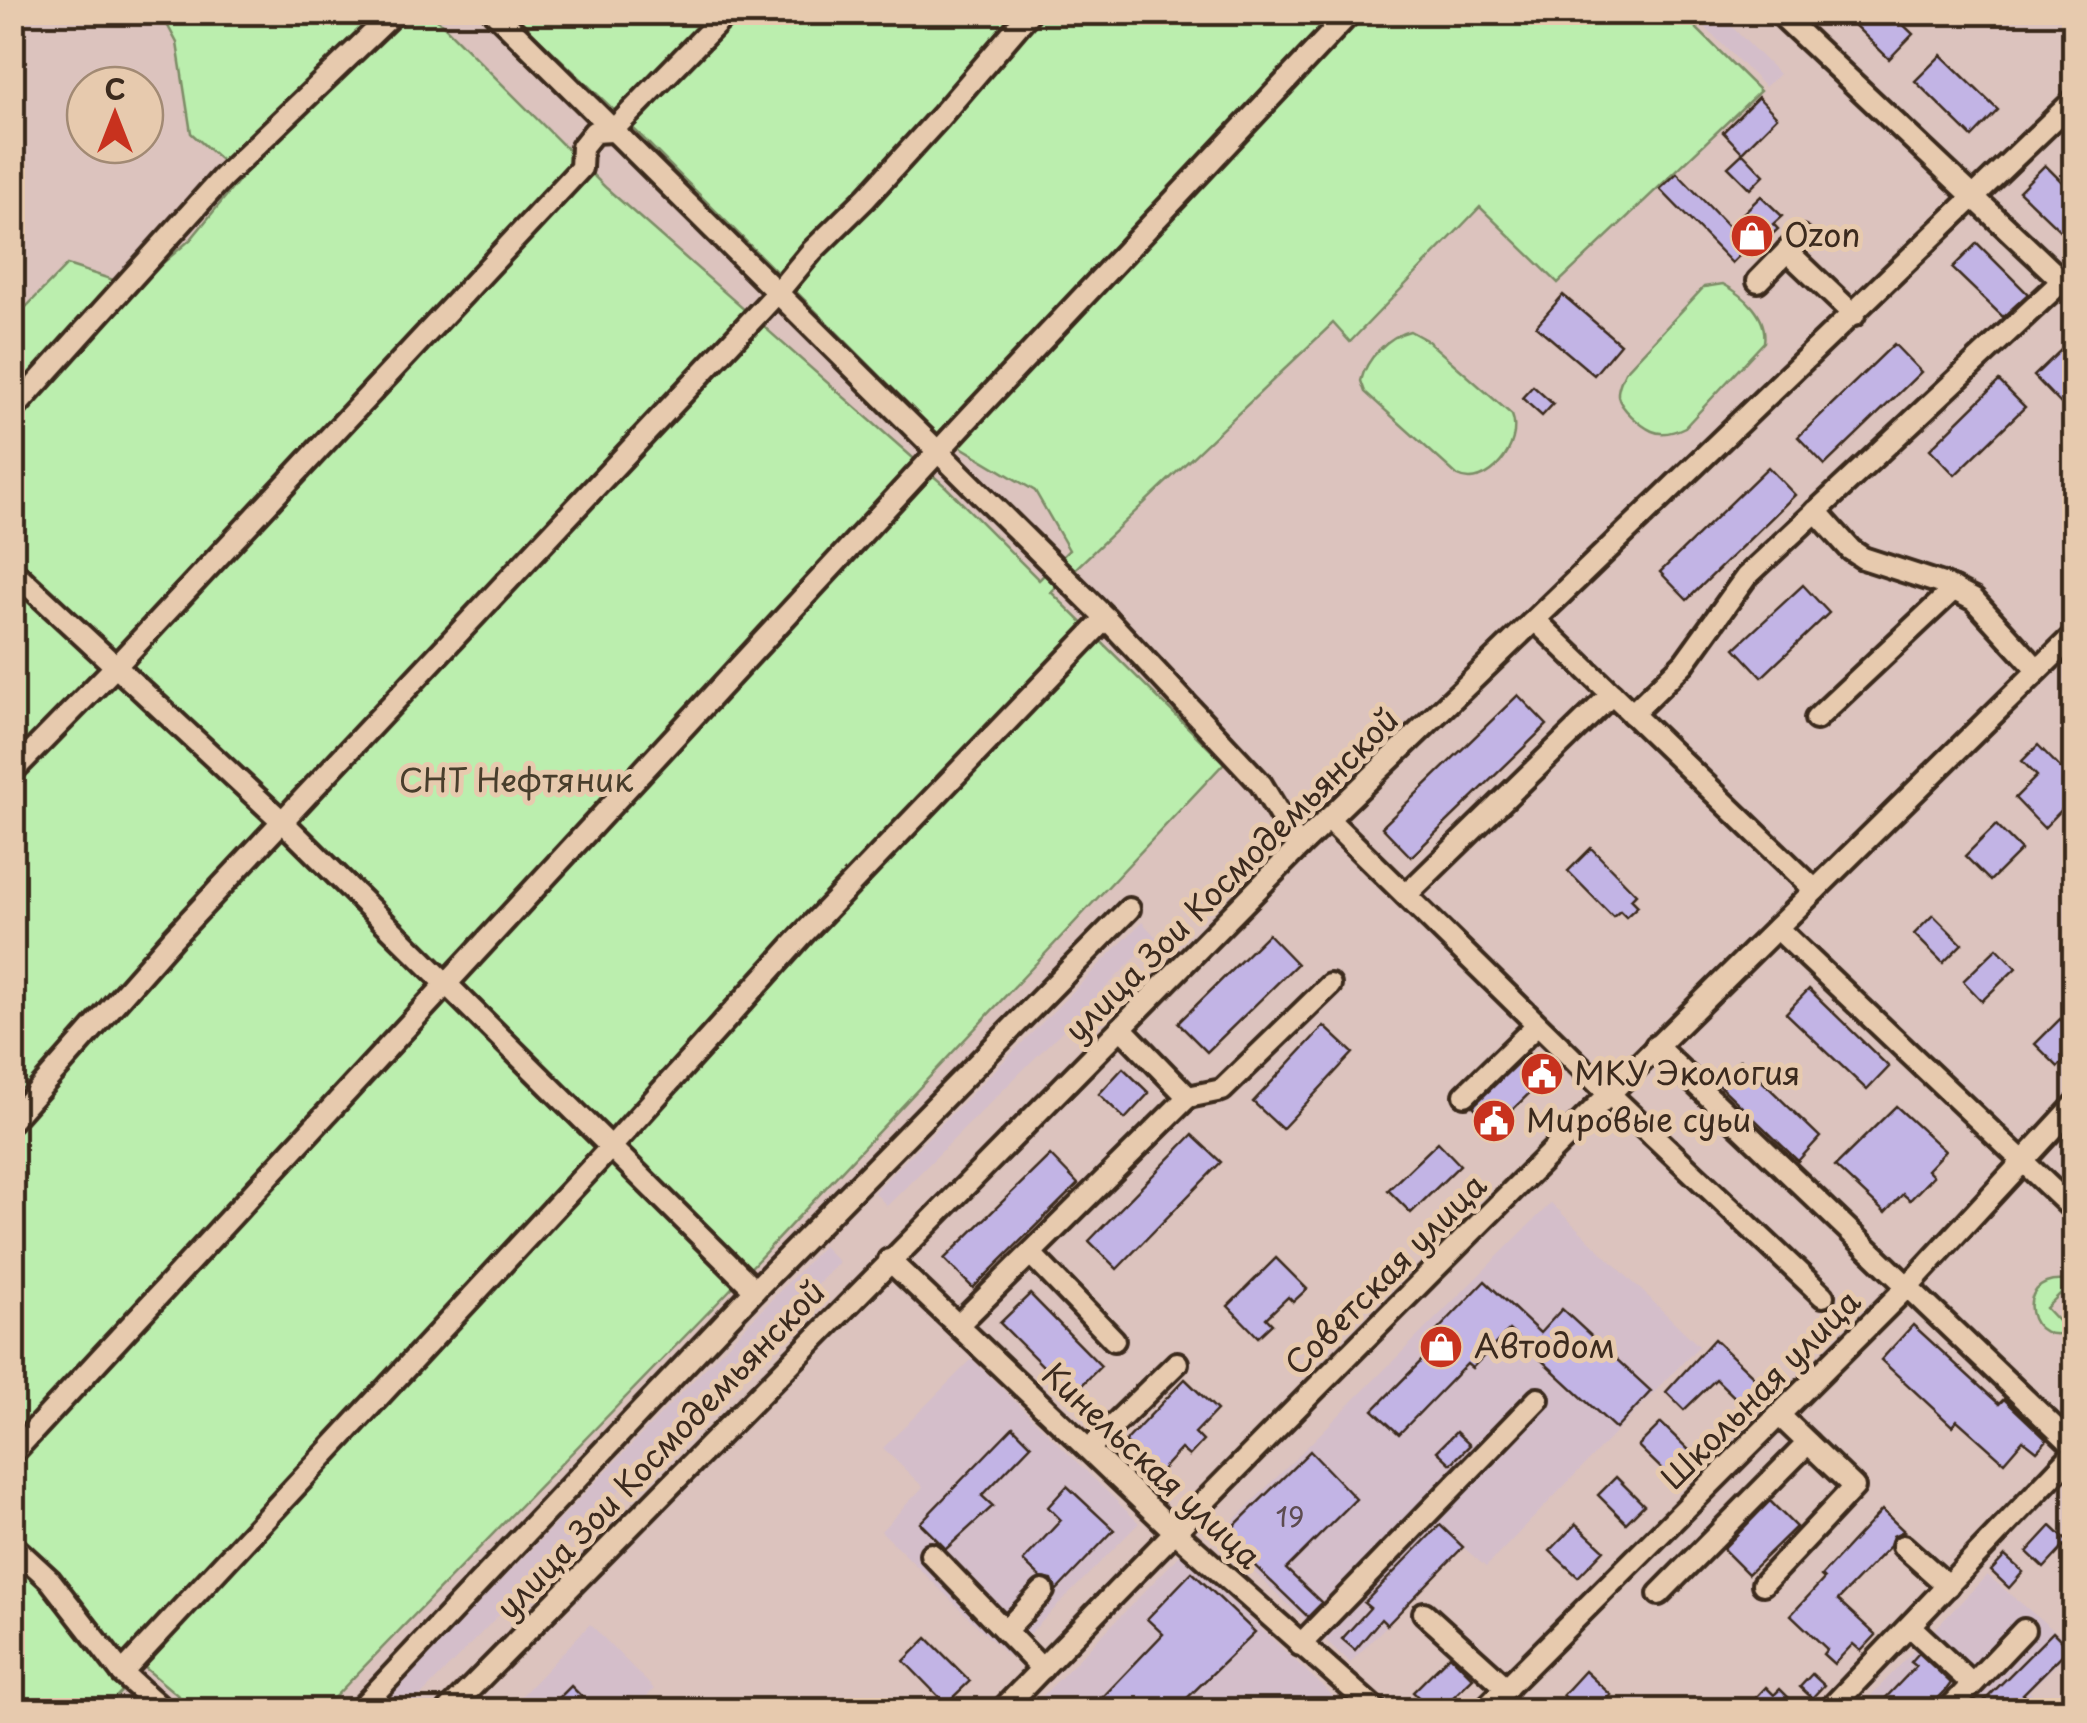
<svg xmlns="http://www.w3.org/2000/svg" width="2087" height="1723" viewBox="0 0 2087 1723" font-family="'Playpen Sans',sans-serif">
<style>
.built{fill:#d4beca}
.green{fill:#bbeeae;stroke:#7b8c66;stroke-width:2.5}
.building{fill:#c2b4e5;stroke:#3b2a1e;stroke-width:2.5}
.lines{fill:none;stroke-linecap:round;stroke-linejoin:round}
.minor-casing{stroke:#3b2a1e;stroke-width:28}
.minor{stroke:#e7caae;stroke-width:20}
.labels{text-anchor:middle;stroke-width:10;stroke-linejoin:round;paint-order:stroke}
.number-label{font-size:28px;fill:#5d4c50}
.poi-label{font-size:32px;fill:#3b2a1e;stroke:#e7caae;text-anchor:start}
.park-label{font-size:32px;fill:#483e2c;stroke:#e7caae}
.street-label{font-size:32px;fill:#3b2a1e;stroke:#e7caae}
</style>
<rect width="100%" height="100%" fill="#dcc3be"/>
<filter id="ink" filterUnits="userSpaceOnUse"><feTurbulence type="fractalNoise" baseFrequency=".01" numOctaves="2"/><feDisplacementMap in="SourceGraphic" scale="20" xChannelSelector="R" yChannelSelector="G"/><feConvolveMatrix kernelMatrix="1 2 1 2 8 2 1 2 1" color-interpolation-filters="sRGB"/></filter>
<g filter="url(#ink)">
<g class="built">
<path d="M1691,13H1718L1779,74L1765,87Z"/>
<path d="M1142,922L1156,937L887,1206L874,1192Z"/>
<path d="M1551,1203L1699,1346L1486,1567L1463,1547L1350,1663L1217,1537Z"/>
<path d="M823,1246L839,1262L407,1710H376Z"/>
<path d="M972,1359L1139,1523L1008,1656L881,1531L923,1487L883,1448Z"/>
<path d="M1181,1554L1348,1710H1029Z"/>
<path d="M1987,1575L2074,1647L2029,1691L2039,1703L2031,1710H1857Z"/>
<path d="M590,1624L654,1689L633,1710H508Z"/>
</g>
<g class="green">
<path d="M161,13H431L605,187L946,487L1039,580L1069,550L1035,491L936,432L639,134L512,13H1681L1760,91L1558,283L1480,207L1350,342L1333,323L1051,592L1224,763L726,1294L322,1710H195L144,1667L104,1710H13L12,316L26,307L67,265L135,287L191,239L241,178L191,133L177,43Z"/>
<path d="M1723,284C1744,295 1768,316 1764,342L1685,427C1675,432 1663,436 1652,431C1641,426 1620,408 1618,396C1617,387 1622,379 1625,372L1704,287Z"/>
<path d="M1410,331L1428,341L1512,415C1524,445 1487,491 1458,476L1365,392L1361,381C1366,359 1388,336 1410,331Z"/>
<path d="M2065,1281L2074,1286V1316L2070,1312L2073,1307L2060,1294L2046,1308L2059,1322L2064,1317L2074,1329C2027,1355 2010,1275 2065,1281Z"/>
</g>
<g class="building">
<path d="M1841,12H1890L1913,34L1889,59Z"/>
<path d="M1941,55L1998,110L1972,137L1915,81Z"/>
<path d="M1758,97L1777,117L1742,152L1723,132Z"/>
<path d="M1743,153L1764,175L1750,189L1728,167Z"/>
<path d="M2045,165L2074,194V244L2019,191Z"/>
<path d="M1677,173L1729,227L1761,196L1782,216L1773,224L1778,229L1763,243L1758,237L1732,263L1660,189Z"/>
<path d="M1977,243L2028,294L2003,317L1952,268Z"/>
<path d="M1563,295L1620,344L1594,375L1536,326Z"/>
<path d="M1894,344L1921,372L1825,465L1798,437Z"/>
<path d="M2065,346L2074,355V392L2062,405L2034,376Z"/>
<path d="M1999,381L2025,407L1955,475L1930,449Z"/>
<path d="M1533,386L1553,404L1542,416L1522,398Z"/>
<path d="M1768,467L1795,495L1687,600L1660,572Z"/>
<path d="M1803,585L1829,613L1762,677L1735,648Z"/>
<path d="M1518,695L1547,725L1411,857L1382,827Z"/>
<path d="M2038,745L2074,782V797L2044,828L2015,798L2037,776L2022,761Z"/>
<path d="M1996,825L2021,850L1990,881L1965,856Z"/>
<path d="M1591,848L1636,894L1631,899L1638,906L1626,917L1620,911L1613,917L1568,871Z"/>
<path d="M1933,915L1962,944L1943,963L1914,934Z"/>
<path d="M1268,934L1297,964L1207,1052L1178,1023Z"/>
<path d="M1997,948L2016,968L1982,1001L1963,981Z"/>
<path d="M1809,989L1889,1067L1867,1090L1786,1013Z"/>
<path d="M2060,1019L2074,1034V1050L2058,1067L2035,1044Z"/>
<path d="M1324,1026L1353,1053L1282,1129L1253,1102Z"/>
<path d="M1528,1053L1549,1074L1495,1127L1473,1106Z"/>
<path d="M1740,1060L1820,1137L1798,1161L1717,1083Z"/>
<path d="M1123,1068L1149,1093L1125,1119L1099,1094Z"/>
<path d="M1896,1106L1945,1151L1927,1170L1933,1176L1910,1200L1903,1194L1885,1213L1835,1166Z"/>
<path d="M1192,1135L1221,1162L1117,1269L1089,1241Z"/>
<path d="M1438,1142L1460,1165L1411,1213L1388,1190Z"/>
<path d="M1050,1155L1078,1184L973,1288L944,1259Z"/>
<path d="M1276,1258L1307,1289L1293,1302L1288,1297L1266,1318L1272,1324L1258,1337L1228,1306Z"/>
<path d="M1485,1281L1540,1333L1562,1309L1651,1391L1616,1429L1509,1330L1472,1368L1467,1364L1399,1434L1373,1410L1442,1340L1435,1333Z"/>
<path d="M1030,1294L1101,1366L1072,1395L1000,1323Z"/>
<path d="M1913,1325L1999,1404L2004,1399L2047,1440L2037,1451L2023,1440L2004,1462L1957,1420L1952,1426L1881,1360Z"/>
<path d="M1714,1339L1772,1394L1753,1415L1716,1379L1684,1410L1666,1392Z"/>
<path d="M1185,1379L1217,1410L1195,1433L1203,1441L1189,1456L1181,1449L1158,1474L1125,1442Z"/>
<path d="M1661,1423L1692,1453L1670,1477L1638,1446Z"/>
<path d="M1013,1427L1031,1445L982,1496L993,1506L946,1549L920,1523Z"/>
<path d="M1456,1432L1470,1445L1451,1464L1437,1451Z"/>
<path d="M1310,1451L1356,1499L1286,1569L1322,1603L1308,1617L1224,1536Z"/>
<path d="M1616,1477L1644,1505L1626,1523L1598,1495Z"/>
<path d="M1067,1486L1114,1530L1056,1591L1052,1580L1041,1578L1023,1561L1061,1520L1048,1507Z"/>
<path d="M1770,1501L1796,1527L1748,1574L1723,1549Z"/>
<path d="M1882,1510L1904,1531L1893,1536L1890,1546L1838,1600L1876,1635L1861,1651L1853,1644L1834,1664L1823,1654L1827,1649L1791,1615L1824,1579L1821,1576Z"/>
<path d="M1576,1524L1604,1550L1578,1577L1550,1551Z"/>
<path d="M1440,1525L1463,1547L1387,1625L1381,1619L1355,1650L1342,1639L1370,1608L1364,1603Z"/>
<path d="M2051,1526L2068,1542L2044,1568L2027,1552Z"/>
<path d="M2005,1556L2023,1572L2009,1588L1991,1571Z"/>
<path d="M1192,1572L1255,1632L1175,1710H1118L1103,1697L1163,1634L1147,1619Z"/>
<path d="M2053,1632L2069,1648L2023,1694L2032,1703L2025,1710H1975Z"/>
<path d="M927,1638L970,1681L946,1704L904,1661Z"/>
<path d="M1919,1653L1951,1683L1946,1690L1927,1710H1874L1916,1666L1911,1662Z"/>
<path d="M1450,1655L1473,1678L1440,1710H1431L1413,1692Z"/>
<path d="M1585,1671L1611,1695L1594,1710H1579L1563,1695Z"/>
<path d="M1812,1674L1824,1685L1812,1698L1800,1687Z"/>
<path d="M571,1686L595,1710H547Z"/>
<path d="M1766,1687L1774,1695L1780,1689L1794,1703L1790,1710H1758L1751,1703Z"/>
</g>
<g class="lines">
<g class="minor-casing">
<g id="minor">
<path d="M494,12L1106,618L1261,784L1299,847"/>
<path d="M1778,12L2074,292"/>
<path d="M1787,251L1854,315"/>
<path d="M1758,281L1801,237"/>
<path d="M12,411L223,177L395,12"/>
<path d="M1816,511L1851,550L1863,558L1943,584L1974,600L2038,670"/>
<path d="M12,570L283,822L755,1290"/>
<path d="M1535,620L1815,890"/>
<path d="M1632,714L1684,663L1746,577L2062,281"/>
<path d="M1816,719L1954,589"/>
<path d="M12,772L117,665L581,168L582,147L594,132L612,131L728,12"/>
<path d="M1328,819L1584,1070L1823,1296"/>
<path d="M1406,895L1612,694"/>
<path d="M1777,928L2074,1210"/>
<path d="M1656,1046L2074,1446"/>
<path d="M1465,1095L1537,1025"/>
<path d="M1188,1097L1222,1090L1330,985"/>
<path d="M12,1120L172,939L778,292L812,251L866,198L940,117L1030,12"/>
<path d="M1031,1254L1114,1340"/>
<path d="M889,1260L1174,1531L1376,1710"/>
<path d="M958,1325L1188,1097L1121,1028"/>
<path d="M1089,1449L1177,1363"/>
<path d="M12,1454L970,417L1351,12"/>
<path d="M12,1545L50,1580L122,1673L163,1710"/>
<path d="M1903,1546L1948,1586"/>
<path d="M931,1554L1042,1669"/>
<path d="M1763,1584L1854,1487L1779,1415"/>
<path d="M1659,1594L1808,1443"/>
<path d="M1424,1613L1507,1688"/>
<path d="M1910,1626L1972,1684"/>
<path d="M1005,1631L1043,1591"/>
<path d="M1300,1645L1538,1399"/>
<path d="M122,1673L611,1147L804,933L1106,618"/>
<path d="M359,1710L755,1290L1129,909"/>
<path d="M449,1710L1299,847L2074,100"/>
<path d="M1002,1710C1353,1345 1713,990 2074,635"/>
<path d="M1484,1710L1907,1287L2074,1106"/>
<path d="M1829,1710L2074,1453"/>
<path d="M1948,1710L2024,1630"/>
</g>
</g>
<use href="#minor" class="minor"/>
</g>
</g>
<defs>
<g id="shop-disc" transform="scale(2.25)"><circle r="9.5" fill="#c8321e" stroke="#e7caae"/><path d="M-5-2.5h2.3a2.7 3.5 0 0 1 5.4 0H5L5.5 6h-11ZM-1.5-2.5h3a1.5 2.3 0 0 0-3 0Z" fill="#fff"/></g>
<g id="civic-disc" transform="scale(2.25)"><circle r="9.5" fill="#c8321e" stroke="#e7caae"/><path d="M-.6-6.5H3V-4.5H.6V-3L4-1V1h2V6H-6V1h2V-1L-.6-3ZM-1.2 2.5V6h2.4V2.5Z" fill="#fff"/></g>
</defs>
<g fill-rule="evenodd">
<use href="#shop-disc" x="1752" y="236"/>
<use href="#civic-disc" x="1542" y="1074"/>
<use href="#civic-disc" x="1494" y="1121"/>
<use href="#shop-disc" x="1441" y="1347"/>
</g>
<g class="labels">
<g class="number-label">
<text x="1290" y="1527">19</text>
</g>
<g class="poi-label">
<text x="1784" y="247">Ozon</text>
<text x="1574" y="1085">МКУ Экология</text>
<text x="1526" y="1132">Мировые суьи</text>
<text x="1474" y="1358">Автодом</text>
</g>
<g class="park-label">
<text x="516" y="792">СНТ Нефтяник</text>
</g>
<g class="street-label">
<text transform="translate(1232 875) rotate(-45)" y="11">улица Зои Космодемьянской</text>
<text transform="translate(1386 1275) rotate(-45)" y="11">Советская улица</text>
<text transform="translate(1761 1390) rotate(-45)" y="11">Школьная улица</text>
<text transform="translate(661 1450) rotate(-46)" y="11">улица Зои Космодемьянской</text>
<text transform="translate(1151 1466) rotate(43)" y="11">Кинельская улица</text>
</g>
</g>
<rect width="2087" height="1723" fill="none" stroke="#e7caae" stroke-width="50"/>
<rect x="25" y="25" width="2037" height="1673" fill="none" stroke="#3b2a1e" stroke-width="4" filter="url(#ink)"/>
<g transform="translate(115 115)"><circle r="48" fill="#e7caae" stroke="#a28a74" stroke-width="2.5"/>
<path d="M0-8L18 38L0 25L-18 38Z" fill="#c8321e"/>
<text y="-15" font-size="28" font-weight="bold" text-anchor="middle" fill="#3b2a1e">С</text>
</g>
</svg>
